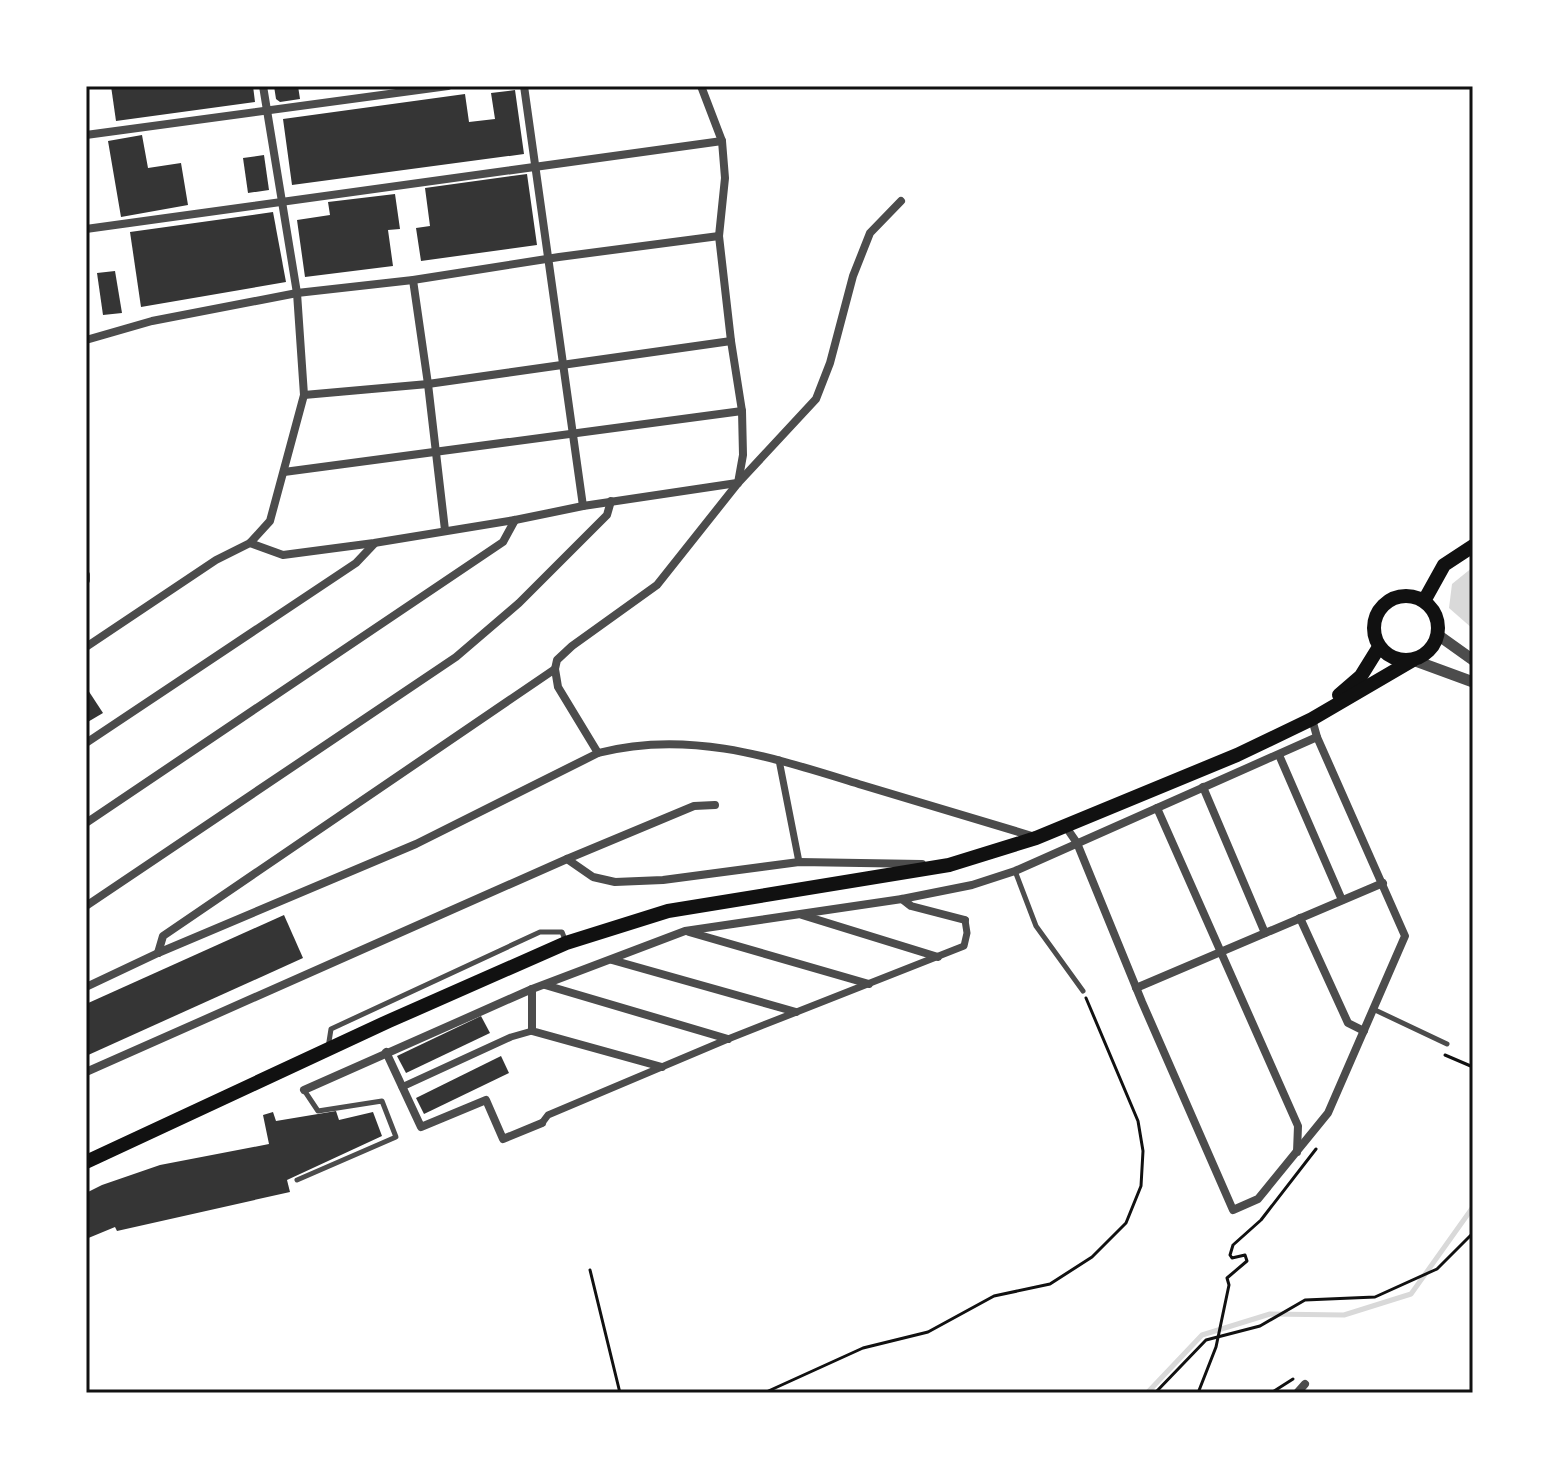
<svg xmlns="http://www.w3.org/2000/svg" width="1559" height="1479" viewBox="0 0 1559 1479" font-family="Barlow,sans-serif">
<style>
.water{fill:#d9d9d9}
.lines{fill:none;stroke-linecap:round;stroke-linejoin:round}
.stream{stroke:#d9d9d9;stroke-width:5}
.building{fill:#353535}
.path{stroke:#111;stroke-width:3}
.service{stroke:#4c4c4c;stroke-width:5}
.pedestrian{stroke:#4c4c4c;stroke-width:7}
.minor{stroke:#4c4c4c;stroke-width:8}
.tertiary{stroke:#4c4c4c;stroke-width:11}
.primary{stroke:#111;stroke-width:14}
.neatline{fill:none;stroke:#111;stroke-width:3}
</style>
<rect width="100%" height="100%" fill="#fff"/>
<path class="water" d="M1473,567V629L1449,608L1452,584Z"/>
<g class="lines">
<path class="stream" d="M1147,1393L1202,1335L1270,1314L1344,1315L1411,1294L1473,1207"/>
</g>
<g class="building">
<path d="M111,86H253L255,102L116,121Z"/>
<path d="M274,86H298L300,99L280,102L276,99Z"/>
<path d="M515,90L524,154L292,185L283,119L465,94L469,122L495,119L491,93Z"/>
<path d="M142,135L148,168L181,163L188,205L121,217L108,141Z"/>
<path d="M264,155L269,190L248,193L243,158Z"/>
<path d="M527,174L537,245L421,261L416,228L430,226L425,188Z"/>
<path d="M395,194L400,229L388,230L393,266L305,277L297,220L330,215L328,202Z"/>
<path d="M273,212L286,282L141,307L130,232Z"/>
<path d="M115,271L122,313L103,315L97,273Z"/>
<path d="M86,687L103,713L86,723Z"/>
<path d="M284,915L303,958L86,1056V1004Z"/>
<path d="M481,1016L490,1033L406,1073L397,1056Z"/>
<path d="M501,1056L509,1073L424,1114L416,1098Z"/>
<path d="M336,1111L339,1120L373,1112L382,1136L287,1180L290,1192L117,1231L115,1227L86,1239V1193L102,1185L160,1165L269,1144L263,1115L273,1112L276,1121Z"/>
</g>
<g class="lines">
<g class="path">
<path d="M1445,1055L1473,1067"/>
<path d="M590,1270L620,1393"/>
<path d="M764,1393L863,1348L928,1332L994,1296L1050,1284L1092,1257L1126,1223L1141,1186L1143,1151L1138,1121L1086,998"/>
<path d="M1155,1393L1206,1340L1260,1326L1305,1300L1375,1297L1437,1269L1473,1233"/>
<path d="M1198,1393L1216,1347L1229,1285L1227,1278L1247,1261L1245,1255L1232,1258L1230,1255L1233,1245L1261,1220L1316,1149"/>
<path d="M1271,1393L1293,1379"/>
</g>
<g class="service">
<path d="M1015,871L1036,926L1083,991"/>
<path d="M1373,1009L1447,1044"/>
<path d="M328,1048L331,1029L540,932H562L566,942"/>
<path d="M297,1180L396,1137L382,1101L318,1111L304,1090"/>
</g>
<g class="pedestrian">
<path d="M779,760L799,862"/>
<path d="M402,1087L511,1037L532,1031"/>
<path d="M542,1123L548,1115L728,1039L964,946L967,933L965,920"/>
</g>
<g class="minor">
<path d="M524,86L583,506"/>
<path d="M701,86L722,141L725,178L719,236L731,341L742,411L743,455L738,483"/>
<path d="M86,135L448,86"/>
<path d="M86,229L722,141"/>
<path d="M413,280L428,384L445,530"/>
<path d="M86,340L152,321L297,293L413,280L559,257L719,236"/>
<path d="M304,395L428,384L731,341"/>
<path d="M284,472L742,411"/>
<path d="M250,543L283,555L374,543L515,520L583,506L737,483"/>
<path d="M86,575V580"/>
<path d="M86,647L216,560L250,543L270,521L304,395L297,293L263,86"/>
<path d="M555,669L558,687L598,753C690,729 774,758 862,785C918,802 975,819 1032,836"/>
<path d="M86,743L356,563L374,544"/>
<path d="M1279,755L1342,900"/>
<path d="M1203,787L1265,933"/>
<path d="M1157,808L1298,1126L1297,1152"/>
<path d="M86,823L503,542L515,520"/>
<path d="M1066,827L1077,843L1142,1002L1233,1210L1258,1199L1328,1113L1405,936L1317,737"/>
<path d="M567,859L593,877L615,882L663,880L799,862L922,864"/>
<path d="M902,899L911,906L965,920"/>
<path d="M86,906L456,657L519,603L607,515L611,501"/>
<path d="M802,915L938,957"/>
<path d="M1300,918L1348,1023L1364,1031"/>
<path d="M689,932L869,984"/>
<path d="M158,953L163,936L555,669L557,660L572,646L657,585L738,483L816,399L830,363L853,276L870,233L901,201"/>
<path d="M612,960L796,1012"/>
<path d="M545,985L728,1039"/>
<path d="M86,987L158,953L416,844L598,753"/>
<path d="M1136,988L1383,883"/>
<path d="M532,989V1031L662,1067"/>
<path d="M386,1052L421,1127L486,1100L503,1139L542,1123"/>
<path d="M86,1072L567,859L694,806L715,805"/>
<path d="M304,1090L532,989L685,931L902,899L972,885L1015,871L1317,737L1312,719"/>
<path d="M1297,1393L1305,1384"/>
</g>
<g class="tertiary">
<path d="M1438,635L1473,660"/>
<path d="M1413,660L1473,682"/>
</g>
<g class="primary">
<circle cx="1406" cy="628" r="32"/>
<path d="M1424,601L1444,565L1473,546"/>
<path d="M1339,695L1361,676L1379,647"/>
<path d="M86,1162L389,1021L566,943L668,911L949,865L1036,838L1237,755L1312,719L1413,660"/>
</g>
</g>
<rect width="1559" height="1479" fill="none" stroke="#ffffff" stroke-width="176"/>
<rect x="88" y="88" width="1383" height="1303" class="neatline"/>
</svg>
